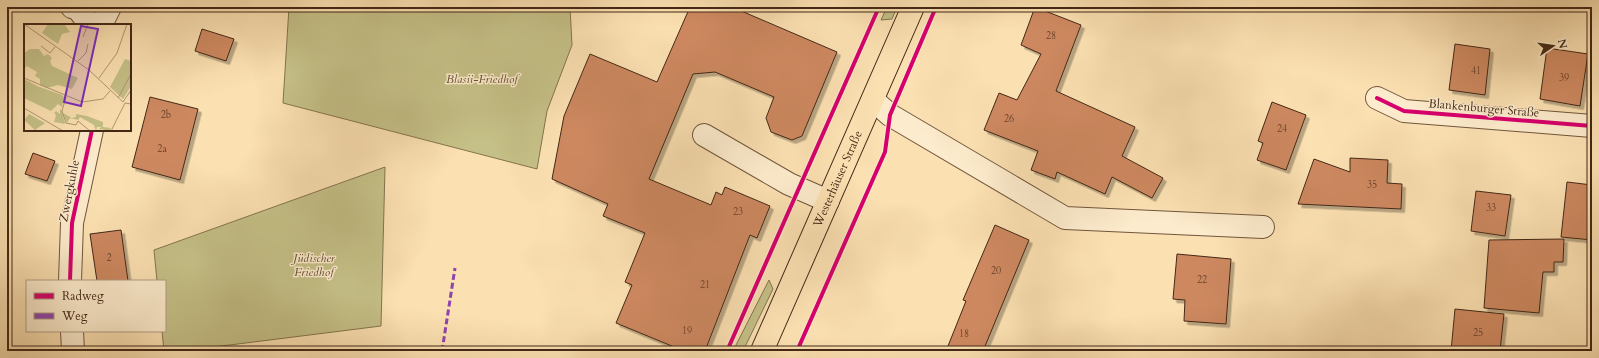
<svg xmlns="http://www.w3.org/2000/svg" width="1599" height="358" viewBox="0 0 1599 358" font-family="Cardo,serif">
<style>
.green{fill:#c5c087;stroke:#84744e}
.building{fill:#cd8861;stroke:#432816;filter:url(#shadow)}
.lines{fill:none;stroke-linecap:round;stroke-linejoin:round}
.minor-casing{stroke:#71563d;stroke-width:24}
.major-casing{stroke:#432816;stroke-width:24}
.minor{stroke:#fcebcc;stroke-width:22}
.major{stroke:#fbe0b1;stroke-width:22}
.quiet{stroke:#8e44ad;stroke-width:3;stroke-dasharray:6 3;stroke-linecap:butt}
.cycleway-casing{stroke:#fcebcc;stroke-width:6}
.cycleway{stroke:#d6006c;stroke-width:4}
.labels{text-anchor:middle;stroke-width:3;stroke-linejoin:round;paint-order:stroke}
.number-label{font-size:10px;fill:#664029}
.park-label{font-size:12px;font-style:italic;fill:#644e32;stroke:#fcebcc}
.street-label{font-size:12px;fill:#432816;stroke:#fcebcc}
.inset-road{fill:none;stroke:#b19673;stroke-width:1}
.view{fill:#7b2cbf;fill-opacity:0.15;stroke:#7b2cbf;stroke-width:2}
.inset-edge{fill:none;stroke:#432816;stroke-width:2}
</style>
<defs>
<filter id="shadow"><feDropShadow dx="3.5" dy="3.5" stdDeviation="0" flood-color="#0004"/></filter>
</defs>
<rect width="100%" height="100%" fill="#fbe0b1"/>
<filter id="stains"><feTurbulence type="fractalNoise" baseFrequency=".005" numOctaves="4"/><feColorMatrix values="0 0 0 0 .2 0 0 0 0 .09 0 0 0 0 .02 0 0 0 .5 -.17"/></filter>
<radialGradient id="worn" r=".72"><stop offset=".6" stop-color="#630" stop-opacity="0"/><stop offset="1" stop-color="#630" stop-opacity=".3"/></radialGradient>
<g class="green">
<path d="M289,7H570L572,45L547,111L537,169L283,103Z"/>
<path d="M887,7H897L892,19L881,20Z"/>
<path d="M385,167L381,326L182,351H164L162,331H165V281H157L154,250Z"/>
<path d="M769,280L773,289L743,351H733Z"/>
</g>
<g class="building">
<path d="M690,7H732L837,52L802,136L792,140L771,132L766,118L774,97L715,72L693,74L649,179L711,205L716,192L722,195L725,187L770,206L757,238L750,235L705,351H684L616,323L632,285L625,282L645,233L603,216L608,204L552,179L564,116L590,54L657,82Z"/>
<path d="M1035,7L1081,25L1056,91L1135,127L1122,156L1163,178L1152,198L1112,177L1105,194L1057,172L1055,179L1031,170L1038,151L984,130L999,93L1017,100L1041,54L1021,45Z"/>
<path d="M202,29L234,39L226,61L195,51Z"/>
<path d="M1455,44L1490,49L1485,95L1449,90Z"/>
<path d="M1547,48L1588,54L1580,106L1540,99Z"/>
<path d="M150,97L198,109L180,180L132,167Z"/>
<path d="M1272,102L1306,115L1286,170L1257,160L1263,143L1258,141Z"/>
<path d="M33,153L55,161L47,181L25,174Z"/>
<path d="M1350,158L1388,160L1387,183L1402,184L1401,209L1298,204L1314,159L1350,172Z"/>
<path d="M1567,182L1592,185V240L1561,237Z"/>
<path d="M1476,191L1511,195L1505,236L1471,231Z"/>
<path d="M995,225L1029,240L983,351H946L966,301L963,300Z"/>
<path d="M121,230L128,281H97L90,234Z"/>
<path d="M1564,239L1563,262H1554V272H1543L1539,313L1484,308L1489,240Z"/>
<path d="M1177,254L1231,259L1226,324L1184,321L1185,300L1173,299Z"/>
<path d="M1455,309L1504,314L1500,351H1451Z"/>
</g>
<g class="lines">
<g class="minor-casing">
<g id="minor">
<path d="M72,7L78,9L90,25"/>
<path d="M101,25L110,7"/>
<path d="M1377,98L1404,111L1592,126"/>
<path d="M873,100L890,115L1065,218L1263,227"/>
<path d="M704,135L789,184L828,201"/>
<path d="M70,281L72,223L92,130"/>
<path d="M72,331L73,351"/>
</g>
</g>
<g class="major-casing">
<g id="major">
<path id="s1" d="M762,351L913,7"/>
</g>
</g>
<use href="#minor" class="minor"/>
<use href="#major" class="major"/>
<path class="quiet" d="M442,351L455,268"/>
<g class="cycleway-casing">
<g id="cycleway">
<path d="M1377,98L1404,111L1592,126"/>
<path d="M70,281L72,223L92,130"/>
<path d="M727,351L879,7"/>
<path d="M797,351L885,152L890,115L936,7"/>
</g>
</g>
<use href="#cycleway" class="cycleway"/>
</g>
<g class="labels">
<g class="number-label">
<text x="1051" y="39">28</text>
<text x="1476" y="74">41</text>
<text x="1564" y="81">39</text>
<text x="166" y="118">2b</text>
<text x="1009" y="122">26</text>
<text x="1282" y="132">24</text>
<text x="162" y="152">2a</text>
<text x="1372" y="188">35</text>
<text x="1491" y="211">33</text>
<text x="738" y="215">23</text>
<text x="109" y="261">2</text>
<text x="996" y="274">20</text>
<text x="1202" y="283">22</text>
<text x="705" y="288">21</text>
<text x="687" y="334">19</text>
<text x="1478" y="336">25</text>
<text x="964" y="337">18</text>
</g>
<g class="park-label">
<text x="482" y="83">Blasii-Friedhof</text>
<text x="314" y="262">Jüdischer<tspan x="314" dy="14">Friedhof</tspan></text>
</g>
<g class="street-label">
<text transform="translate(1484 108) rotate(5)" y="4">Blankenburger Straße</text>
<text dy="4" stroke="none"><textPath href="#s1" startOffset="188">Westerhäuser Straße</textPath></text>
<text transform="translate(69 191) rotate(-79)" y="4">Zwergkuhle</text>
</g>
</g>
<g transform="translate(24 24)">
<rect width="107" height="107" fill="#fbe0b1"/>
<path d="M24,0H40L46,8L38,10L34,20L18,9ZM6,25H15L20,32L24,30L28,34L26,37L28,42L54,54L48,65L34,61L23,64L16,61V55L11,52L13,48L3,42L0,44V29ZM101,35L107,37V62L99,75L86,63ZM0,55L13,62L38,71L40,73L38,83L34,80L27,87L0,74ZM36,85L38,87L41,100L30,98L32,91L30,89L32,87L36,90ZM39,89L48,94L52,93V90L63,92L79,98V103L87,104L85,107L77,105L74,107L77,103H73L72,107L70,101L56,93L54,96L46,94L43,99ZM5,90L21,99L11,106L0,96Z" fill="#c5c087"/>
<path class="inset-road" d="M0,0L65,46L99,78L107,66M59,13L64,0M17,22L26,29L31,23M54,37L62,29L64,20M0,54L58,78L79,75L86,67M75,54L93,29L103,0M42,73L38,87L42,99L52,101L54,97L66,107M94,74L107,50M0,84L39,107M87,107L101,79L107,80"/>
<path class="view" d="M57,2L74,5L57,82L40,78Z"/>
<rect width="107" height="107" class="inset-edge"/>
</g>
<rect width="1599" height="358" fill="none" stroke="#fbe0b1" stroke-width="24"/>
<rect x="8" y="8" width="1583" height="342" fill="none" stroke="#432816" stroke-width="2"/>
<rect x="12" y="12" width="1575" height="334" fill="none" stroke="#432816"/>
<rect x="26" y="280" width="140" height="52" fill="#fcebcc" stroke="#b29d83"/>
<rect x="34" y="293" width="20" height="6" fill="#d6006c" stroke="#b29d83"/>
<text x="62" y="300" font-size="12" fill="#432816">Radweg</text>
<rect x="34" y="313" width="20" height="6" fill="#8e44ad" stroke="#b29d83"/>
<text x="62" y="320" font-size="12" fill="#432816">Weg</text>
<g transform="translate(1553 46) rotate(77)" stroke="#fcebcc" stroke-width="3" paint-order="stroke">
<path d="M0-3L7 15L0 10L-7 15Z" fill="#432816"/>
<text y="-6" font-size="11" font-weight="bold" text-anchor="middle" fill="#432816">N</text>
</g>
<rect width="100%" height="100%" filter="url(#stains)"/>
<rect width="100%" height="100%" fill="url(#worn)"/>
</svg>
